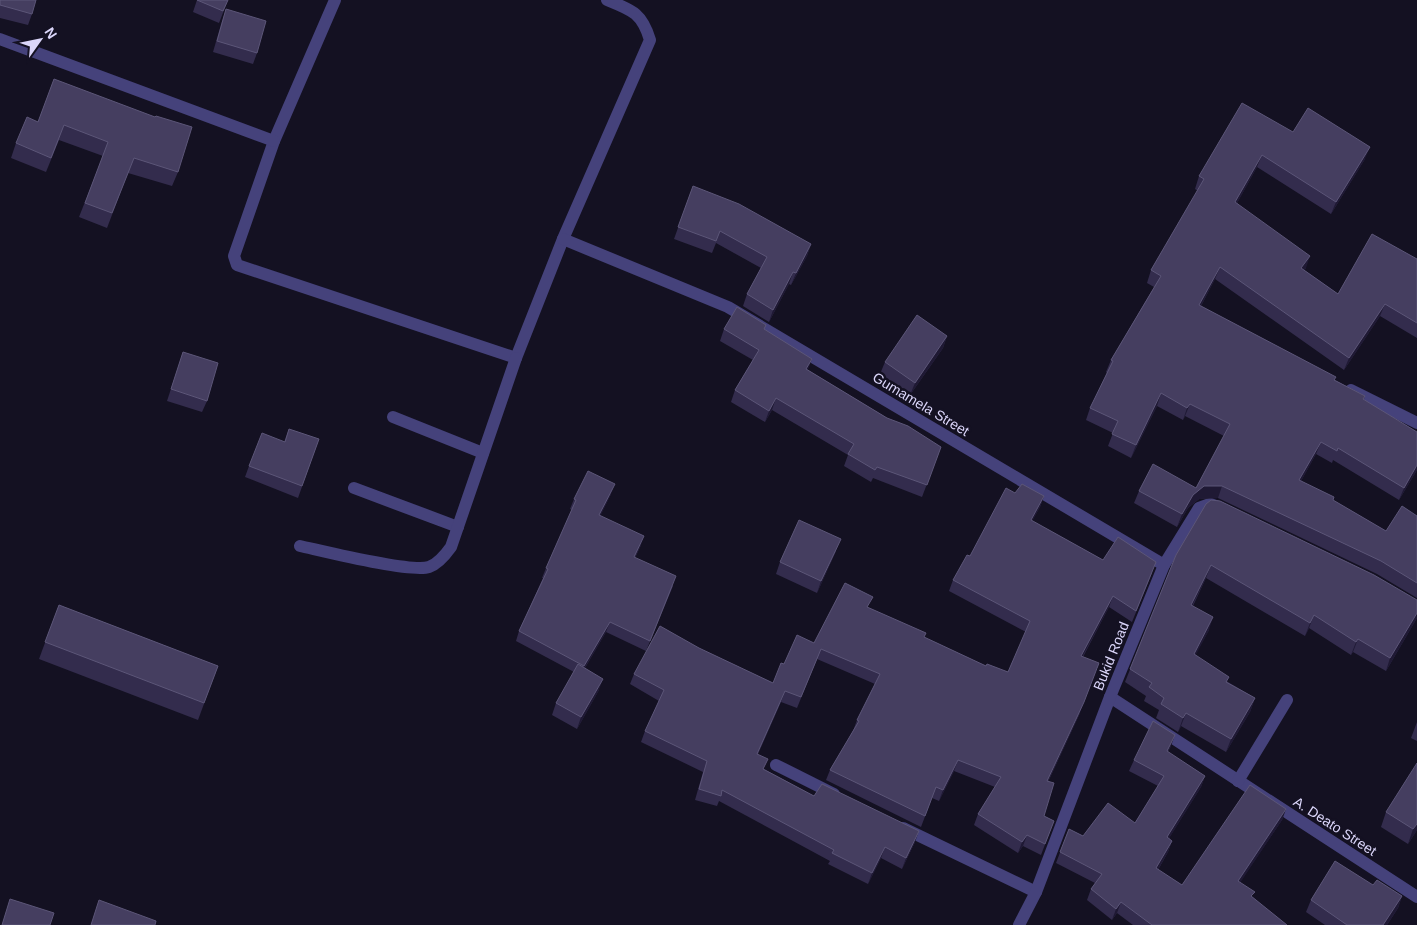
<svg xmlns="http://www.w3.org/2000/svg" width="1417" height="925" viewBox="0 0 1417 925" font-family="Arial,sans-serif">
<style>
.lines{fill:none;stroke-linecap:round;stroke-linejoin:round}
.minor{stroke:#45427b;stroke-width:12}
.wall{fill:#332c4d}
.shaded-wall{fill:#1f1934}
.building{fill:#453e60;stroke:#5c5678}
.labels{text-anchor:middle;stroke-width:5;stroke-linejoin:round;paint-order:stroke}
.street-label{font-size:14px;fill:#dbd6fa;stroke:#141122}
</style>
<rect width="100%" height="100%" fill="#141122"/>
<g class="lines">
<g class="minor">
<path d="M335,0L274,141L234,256L237,265L516,358L563,239L650,40C642,13 632,10 607,0"/>
<path d="M0,39L274,141"/>
<path d="M563,239L728,307L1164,565"/>
<path d="M1351,390L1417,423"/>
<path d="M393,417L483,453"/>
<path d="M354,488L458,527"/>
<path d="M300,546C323,551 411,573 429,567C438,564 446,554 451,547L516,358"/>
<path d="M1110,697L1417,897"/>
<path d="M776,765L834,794"/>
<path d="M1238,781L1287,700"/>
<path d="M903,828L1036,892"/>
<path d="M1019,925L1036,892L1110,697L1164,565L1199,508L1210,504L1221,508"/>
</g>
</g>
<g class="wall">
<path d="M0,0L32,14L28,25L0,18Z"/>
<path d="M197,0H228L219,23L193,12Z"/>
<path d="M226,9L257,53L253,64L213,52L222,21Z"/>
<path d="M54,79L178,172L172,186L128,173L107,228L79,217L103,156L59,140L46,172L11,158L16,143L38,122Z"/>
<path d="M1293,132L1365,159L1331,214L1257,167L1237,203L1306,268L1304,270L1338,294L1417,259V338L1380,316L1344,370L1215,279L1201,306L1335,380L1365,396L1364,399L1417,470L1399,500L1333,460L1332,463L1316,454L1301,481L1333,501L1386,531L1417,516V598L1377,574L1218,498L1199,499L1188,508L1177,527L1134,503L1139,491L1196,488L1224,436L1185,416L1183,420L1157,406L1131,458L1108,446L1113,433L1086,420L1090,408L1107,373L1106,372L1111,360L1154,287L1147,283L1151,270L1198,191L1195,189L1199,176Z"/>
<path d="M693,186L811,244L807,256L791,285L789,284L769,322L743,306L747,294L761,268L716,243L712,253L674,239Z"/>
<path d="M724,329H764L808,370L887,418L941,447L922,497L873,478L871,482L844,466L848,455L772,410L765,422L731,402L735,390L753,360L720,341Z"/>
<path d="M947,336L943,348L910,395L880,374L885,362Z"/>
<path d="M183,352L207,401L202,412L167,401Z"/>
<path d="M289,429L319,439L298,498L245,477L249,466L284,442Z"/>
<path d="M1015,493L1044,496L1040,507L1032,521L1103,560L1152,573L1132,622L1109,607L1083,657L1080,713L1048,782L1044,816L1054,821L1041,855L1023,846L1018,853L974,825L978,814L995,787L954,771L939,801L932,798L921,827L826,780L830,770L853,731L857,720L875,684L817,659L797,708L781,702L758,754L764,769L814,796L915,842L902,869L881,858L868,884L828,864L830,861L719,801L717,806L695,800L703,772L641,742L645,731L659,701L630,684L634,674L699,648L773,683L784,664L814,643L869,608L924,637L986,666L1008,672L1026,632L949,591L953,580Z"/>
<path d="M611,494L600,516L641,545L635,558L673,586L646,651L606,632L585,668L599,690L577,729L552,715L556,703L574,672L516,641L519,631L543,578H542L546,568L572,510L570,509L574,499Z"/>
<path d="M836,551L817,593L776,574L780,562Z"/>
<path d="M1176,555L1417,600V618L1386,671L1353,652L1351,655L1309,628L1305,636L1206,578L1193,606L1209,630L1195,655L1228,682L1255,698L1250,712L1226,752L1181,726L1178,732L1156,718L1159,710L1144,701L1146,696L1125,682Z"/>
<path d="M59,605L218,666L198,720L39,659Z"/>
<path d="M1417,722V741L1411,738Z"/>
<path d="M1171,746L1168,752L1205,776L1201,787L1169,838L1172,841L1168,852L1158,870L1182,885L1286,809L1282,820L1240,882L1253,898L1287,925H1133L1117,913L1112,920L1087,900L1091,889L1095,883L1056,863L1069,829L1083,836L1135,823L1158,786L1129,771L1134,760Z"/>
<path d="M1386,812L1417,830L1408,844L1381,827Z"/>
<path d="M1373,885L1402,896L1398,908L1387,925H1325L1306,912L1311,900Z"/>
</g>
<g class="shaded-wall">
<path d="M1370,147L1365,159L1331,214L1336,202Z"/>
<path d="M1262,155L1257,167L1231,214L1235,202Z"/>
<path d="M811,244L807,256L791,285L796,273Z"/>
<path d="M1310,256L1306,268L1296,281L1301,268Z"/>
<path d="M1220,267L1215,279L1195,317L1199,305Z"/>
<path d="M793,272L789,284L769,322L773,310Z"/>
<path d="M1385,304L1380,316L1344,370L1349,358Z"/>
<path d="M947,336L943,348L910,395L915,383Z"/>
<path d="M812,359L808,370L806,369Z"/>
<path d="M1161,393L1157,406L1131,458L1136,445Z"/>
<path d="M776,398L772,410L765,422L769,411Z"/>
<path d="M1190,404L1185,416L1183,420L1187,408Z"/>
<path d="M1321,442L1316,454L1295,492L1299,480Z"/>
<path d="M1417,465V470L1399,500L1404,488Z"/>
<path d="M615,484L611,494L596,525L599,515Z"/>
<path d="M1204,486H1222L1218,498L1199,499L1188,508L1177,527L1182,514L1193,495Z"/>
<path d="M1044,496L1040,507L1027,531L1031,520Z"/>
<path d="M644,536L641,545L630,567L634,557Z"/>
<path d="M841,539L836,551L817,593L821,581Z"/>
<path d="M1211,565L1206,578L1186,618L1191,605Z"/>
<path d="M1113,596L1109,607L1077,667L1081,656Z"/>
<path d="M1417,613V618L1386,671L1390,658Z"/>
<path d="M1314,615L1309,628L1305,636L1310,623Z"/>
<path d="M1213,617L1209,630L1189,668L1194,654Z"/>
<path d="M610,622L606,632L580,676L584,666Z"/>
<path d="M1358,639L1353,652L1351,655L1356,642Z"/>
<path d="M1099,663L1080,713L1043,792L1047,781Z"/>
<path d="M603,679L599,690L577,729L581,717Z"/>
<path d="M785,691L781,702L753,764L757,754Z"/>
<path d="M1255,698L1250,712L1226,752L1231,739Z"/>
<path d="M1186,713L1181,726L1178,732L1183,718Z"/>
<path d="M1175,735L1171,746L1162,762L1167,751Z"/>
<path d="M958,760L954,771L939,801L943,790Z"/>
<path d="M1205,776L1201,787L1163,848L1167,837Z"/>
<path d="M1286,809L1282,820L1234,892L1238,881Z"/>
<path d="M1417,824V830L1408,844L1413,829Z"/>
<path d="M919,831L915,842L902,869L906,858Z"/>
<path d="M1027,835L1023,846L1018,853L1022,842Z"/>
<path d="M1172,841L1168,852L1152,880L1156,868Z"/>
<path d="M885,847L881,858L868,884L872,873Z"/>
<path d="M1402,896L1398,908L1387,925H1383Z"/>
<path d="M1121,902L1117,913L1112,920L1116,909Z"/>
</g>
<g class="building">
<path d="M0,0H36L32,14L0,5Z"/>
<path d="M197,0H228L223,11Z"/>
<path d="M226,9L266,21L257,53L217,41Z"/>
<path d="M54,79L155,117L156,116L192,127L178,172L134,158L112,213L85,203L108,142L64,125L51,158L16,143L27,117L38,122Z"/>
<path d="M1242,103L1293,132L1308,108L1370,147L1336,202L1262,155L1235,202L1310,256L1301,268L1338,294L1372,234L1417,259V323L1385,304L1349,358L1220,267L1199,305L1336,377L1334,380L1365,396L1363,399L1417,432V465L1404,488L1338,448L1337,451L1321,442L1299,480L1334,497L1333,500L1386,531L1402,506L1417,516V583L1381,561L1222,486H1204L1193,495L1182,514L1139,491L1153,464L1196,488L1230,424L1190,404L1187,408L1161,393L1136,445L1112,434L1118,421L1090,408L1113,361L1111,360L1161,276L1151,270L1204,179L1199,176Z"/>
<path d="M693,186L739,204L811,244L796,273L793,272L773,310L747,294L767,257L720,231L716,241L678,227Z"/>
<path d="M737,307L766,325L764,329L812,359L806,369L887,418L908,426L941,447L927,485L877,467L875,470L848,454L854,444L776,398L769,411L735,390L759,350L724,329Z"/>
<path d="M917,315L947,336L915,383L885,362Z"/>
<path d="M183,352L218,363L207,401L171,389Z"/>
<path d="M289,429L319,439L302,486L249,466L262,433L285,442Z"/>
<path d="M588,471L615,484L599,515L644,536L634,557L676,576L650,641L610,622L584,666L519,631L548,569L546,568L576,500L574,499Z"/>
<path d="M1022,484L1044,496L1031,520L1103,560L1118,537L1156,562L1136,611L1113,596L1081,656L1099,663L1084,702L1047,781L1054,783L1044,816L1054,821L1045,844L1027,835L1022,842L978,814L1001,777L958,760L943,790L936,787L925,816L830,770L859,721L857,720L880,674L821,649L801,697L785,691L757,754L768,759L763,769L814,796L822,784L919,831L906,858L885,847L872,873L832,853L834,850L722,790L721,796L699,789L707,761L645,731L664,690L634,674L660,626L699,648L773,683L781,663L784,664L797,635L814,643L845,583L873,597L867,607L926,633L924,637L986,666L987,664L1008,672L1030,621L953,580L967,555L970,556L1006,488L1015,493Z"/>
<path d="M1211,500L1220,501L1374,575L1417,600V613L1390,658L1358,639L1356,642L1314,615L1310,623L1211,565L1191,605L1213,617L1194,654L1229,677L1226,682L1255,698L1231,739L1186,713L1183,718L1161,704L1164,698L1149,687L1152,683L1130,669L1176,555L1206,504Z"/>
<path d="M799,520L841,539L821,581L780,562Z"/>
<path d="M59,605L218,666L204,703L45,642Z"/>
<path d="M578,664L603,679L581,717L556,703Z"/>
<path d="M1153,721L1175,735L1167,751L1205,776L1167,837L1172,841L1156,868L1182,885L1250,785L1286,809L1238,881L1255,892L1251,896L1287,925H1152L1121,902L1116,909L1091,889L1102,874L1060,852L1069,829L1083,836L1108,803L1135,823L1164,776L1134,760Z"/>
<path d="M1417,763V824L1413,829L1386,812Z"/>
<path d="M1335,861L1373,885L1377,880L1402,896L1383,925H1347L1311,900Z"/>
<path d="M10,899L54,913L50,925H2Z"/>
<path d="M99,900L156,921L155,925H91Z"/>
</g>
<g class="labels">
<g class="street-label">
<text transform="translate(921 404) rotate(31)" y="5">Gumamela Street</text>
<text transform="translate(1111 656) rotate(-68)" y="5">Bukid Road</text>
<text transform="translate(1335 826) rotate(33)" y="5">A. Deato Street</text>
</g>
</g>
<g transform="translate(40 40) rotate(57)" stroke="#141122" stroke-width="4" paint-order="stroke">
<path d="M0-4L9 19L0 12L-9 19Z" fill="#dbd6fa"/>
<text y="-8" font-size="14" font-weight="bold" text-anchor="middle" fill="#dbd6fa">N</text>
</g>
</svg>
